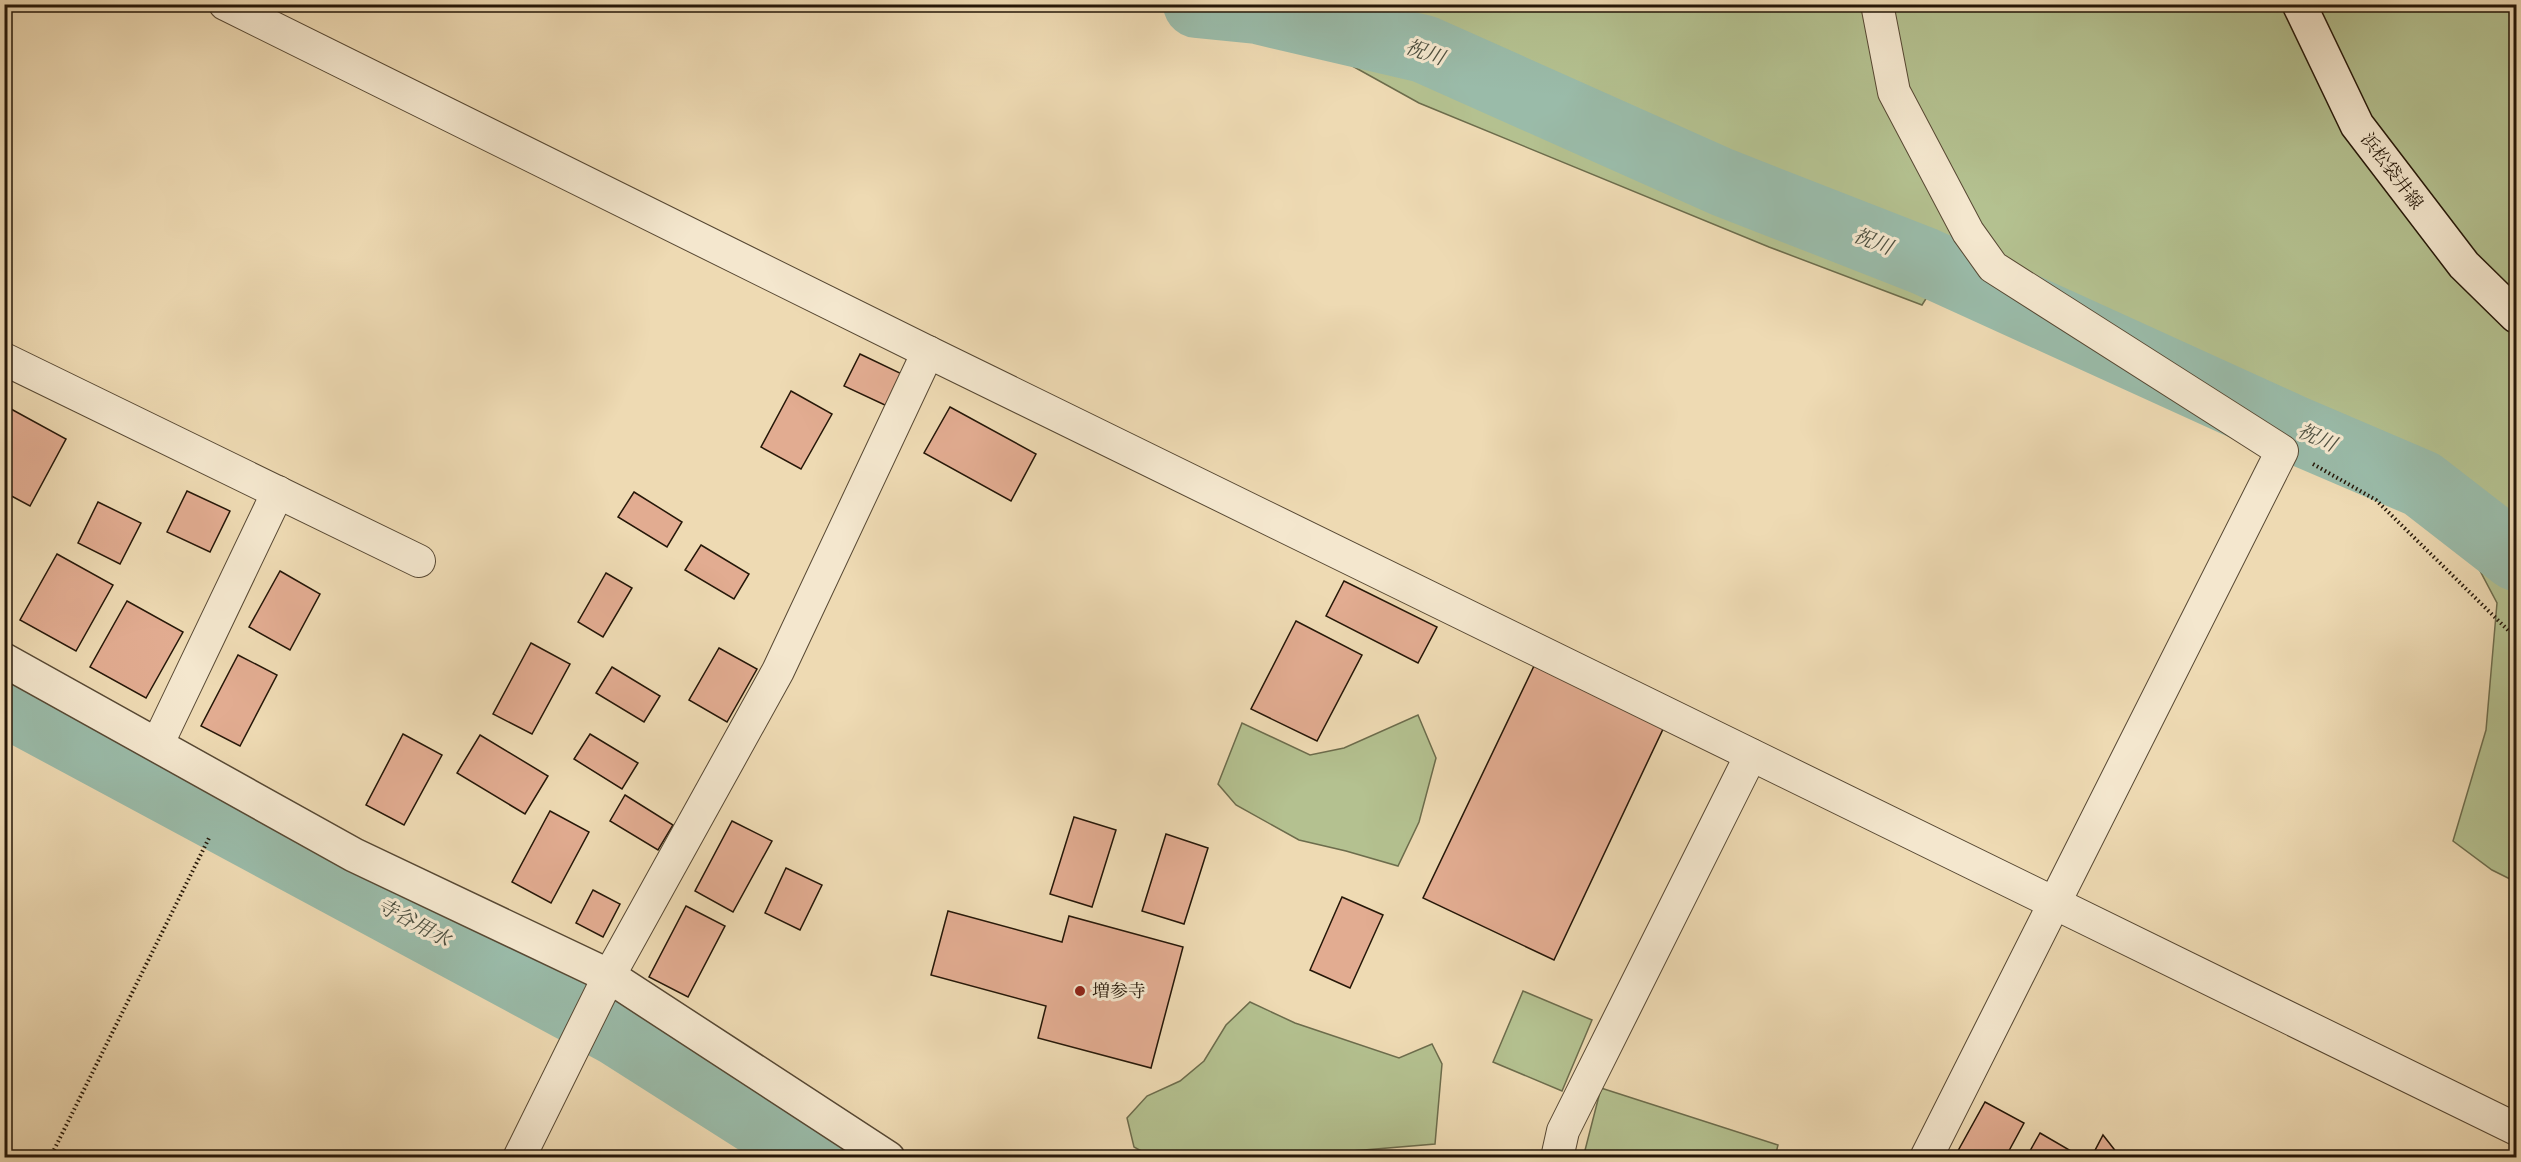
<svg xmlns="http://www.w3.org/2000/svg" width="2521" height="1162" viewBox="0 0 2521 1162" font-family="'Old Standard TT','Noto Serif JP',serif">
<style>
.green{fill:#b4c190;stroke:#6c6c4c;stroke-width:1.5}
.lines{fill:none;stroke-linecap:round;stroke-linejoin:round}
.river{stroke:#9abba9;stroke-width:68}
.building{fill:#e2ac91;stroke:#251708;stroke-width:1.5}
.minor-casing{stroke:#574833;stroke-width:34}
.tertiary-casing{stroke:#574833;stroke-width:36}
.secondary-casing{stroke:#251708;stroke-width:36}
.path{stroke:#251708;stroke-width:4;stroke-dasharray:1.5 3;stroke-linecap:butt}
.minor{stroke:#f4e7ce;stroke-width:32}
.tertiary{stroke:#f4e7ce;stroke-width:33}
.secondary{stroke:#f4e7ce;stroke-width:33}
.poi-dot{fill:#8f2418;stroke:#f4e7ce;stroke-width:2}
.labels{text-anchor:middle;stroke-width:6;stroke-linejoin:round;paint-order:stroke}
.street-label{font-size:18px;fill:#251708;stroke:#f4e7ce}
.poi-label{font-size:18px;fill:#251708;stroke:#f4e7ce;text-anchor:start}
.water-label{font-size:20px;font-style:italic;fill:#4e5040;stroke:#f4e7ce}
</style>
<rect width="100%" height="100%" fill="#eedab3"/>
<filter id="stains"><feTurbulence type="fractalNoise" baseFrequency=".00333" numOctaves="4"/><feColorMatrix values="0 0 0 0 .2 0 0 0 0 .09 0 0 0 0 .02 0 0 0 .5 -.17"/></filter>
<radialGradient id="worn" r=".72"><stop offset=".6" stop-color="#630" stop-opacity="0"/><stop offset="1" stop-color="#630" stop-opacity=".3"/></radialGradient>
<g class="green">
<path d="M1292,4L2516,5V843L2511,849L2516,852V882L2492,870L2453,841L2486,730L2497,603L2442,499L2230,400L1993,267L1968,232L1922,305L1769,247L1419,103L1291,32Z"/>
<path d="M1418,715L1436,758L1419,822L1398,866L1346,851L1299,840L1236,805L1218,784L1242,723L1310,755L1344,748Z"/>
<path d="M1523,991L1592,1020L1562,1091L1493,1062Z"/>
<path d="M1250,1002L1295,1023L1399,1058L1432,1044L1442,1064L1435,1144L1352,1151L1333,1158L1152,1157L1134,1147L1127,1118L1147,1096L1180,1081L1204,1061L1226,1025Z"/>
<path d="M1601,1088L1778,1145L1775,1157L1583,1158Z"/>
</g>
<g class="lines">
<g class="river">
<path d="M1197,4L1257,10L1424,49L1722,182L1924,261L2291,428L2422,484L2516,557"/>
<path d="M4,702L617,1032L815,1158"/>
</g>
</g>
<g class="building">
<path d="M860,354L902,374L887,406L844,386Z"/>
<path d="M791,391L832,414L801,469L761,447Z"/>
<path d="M950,407L1036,454L1011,501L924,453Z"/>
<path d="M11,409L66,439L30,506L4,492V420Z"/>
<path d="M187,491L230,511L210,552L167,532Z"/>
<path d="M634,492L682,522L667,547L618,517Z"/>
<path d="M98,502L141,523L120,564L78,543Z"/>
<path d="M701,545L749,574L734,599L685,570Z"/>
<path d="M57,554L113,585L76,651L20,620Z"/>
<path d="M280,571L320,594L290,650L249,627Z"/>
<path d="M606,573L632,588L603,637L578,622Z"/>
<path d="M1344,581L1437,627L1418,663L1326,616Z"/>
<path d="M127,601L183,632L146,698L90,667Z"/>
<path d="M1296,621L1362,655L1317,741L1251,709Z"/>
<path d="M531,643L570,664L532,734L493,714Z"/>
<path d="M719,648L757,669L727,722L689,700Z"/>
<path d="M238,655L277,675L240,746L201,726Z"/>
<path d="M1534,666L1664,727L1554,960L1423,898Z"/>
<path d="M612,667L660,696L644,722L596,693Z"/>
<path d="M403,734L442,755L404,825L366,805Z"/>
<path d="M590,734L638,763L622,789L574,759Z"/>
<path d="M480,735L548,776L525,814L457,773Z"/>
<path d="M625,795L673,825L658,850L610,821Z"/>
<path d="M550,811L589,832L551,903L512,882Z"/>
<path d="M1074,817L1116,830L1092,907L1050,894Z"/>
<path d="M732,821L772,841L733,912L695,891Z"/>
<path d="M1166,834L1208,848L1184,924L1142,911Z"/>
<path d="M786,868L822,885L800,930L765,913Z"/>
<path d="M593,890L620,904L603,937L576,923Z"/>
<path d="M1342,897L1383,915L1350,988L1310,970Z"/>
<path d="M686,906L725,926L688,997L649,977Z"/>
<path d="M948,911L1062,942L1069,916L1183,947L1151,1068L1038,1038L1046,1006L931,975Z"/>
<path d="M1985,1102L2024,1123L2005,1158H1954Z"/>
<path d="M2040,1133L2078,1155L2077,1158H2026Z"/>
<path d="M2103,1135L2121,1158H2091Z"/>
</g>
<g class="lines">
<g class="minor-casing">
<g id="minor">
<path d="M225,4L928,352L2516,1129"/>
<path d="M1877,4L1894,92L1968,232L1993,267L2282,451L1926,1158"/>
<path d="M4,359L419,561"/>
<path d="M157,745L278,492"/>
<path d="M519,1158L609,976L778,671L928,352"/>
<path d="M1557,1158L1563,1131L1751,755"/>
</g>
</g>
<g class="tertiary-casing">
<path id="tertiary" d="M4,660L354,855L609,976L888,1158"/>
</g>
<g class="secondary-casing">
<path id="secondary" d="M2299,4L2357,125L2464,265L2516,316"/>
</g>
<g class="path">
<path d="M2313,464L2376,500L2516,638"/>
<path d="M50,1158L210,836"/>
</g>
<use href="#minor" class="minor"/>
<use href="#tertiary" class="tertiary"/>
<use href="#secondary" class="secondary"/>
</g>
<circle class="poi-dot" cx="1080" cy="991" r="6"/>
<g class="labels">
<g class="street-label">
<text transform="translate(2392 171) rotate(53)" y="6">浜松袋井線</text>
</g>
<g class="poi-label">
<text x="1092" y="997">増参寺</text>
</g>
<g class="water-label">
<text transform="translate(1425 52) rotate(19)" y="7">祝川</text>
<text transform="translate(1873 241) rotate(21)" y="7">祝川</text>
<text transform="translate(2317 437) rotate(24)" y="7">祝川</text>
<text transform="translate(414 922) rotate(28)" y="7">寺谷用水</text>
</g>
</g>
<rect width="2521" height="1162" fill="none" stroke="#eedab3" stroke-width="24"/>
<rect x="6" y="6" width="2509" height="1150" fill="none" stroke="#251708" stroke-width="3"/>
<rect x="12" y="12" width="2497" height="1138" fill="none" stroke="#251708" stroke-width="1.5"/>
<rect width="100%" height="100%" filter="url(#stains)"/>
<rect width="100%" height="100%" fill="url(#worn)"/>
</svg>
